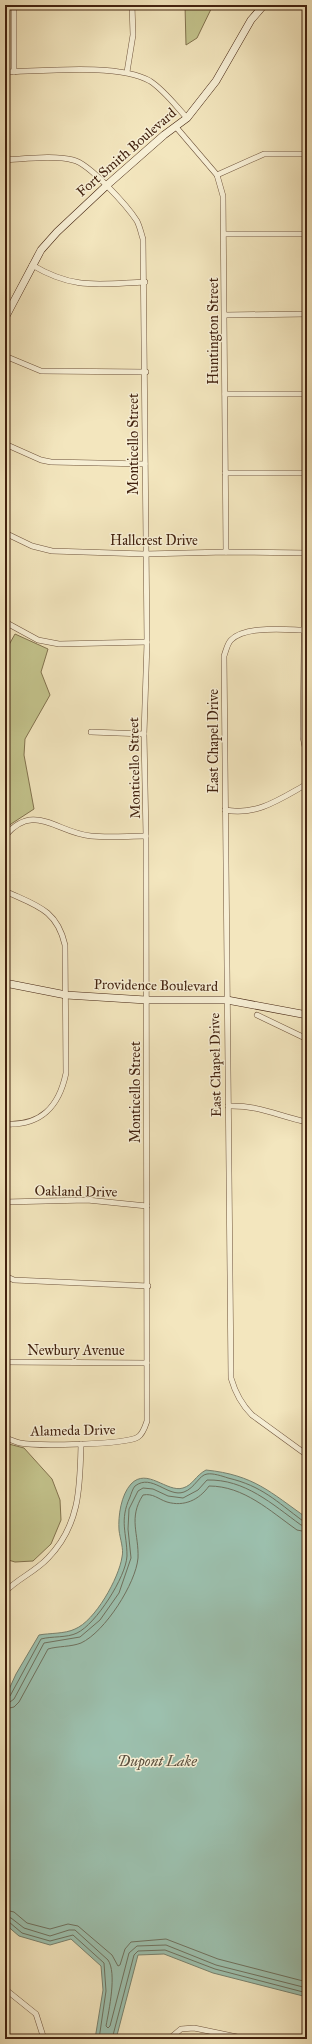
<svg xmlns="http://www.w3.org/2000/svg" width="312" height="2044" viewBox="0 0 312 2044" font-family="'IM FELL Great Primer',serif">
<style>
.green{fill:#c3c38c;stroke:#82724e}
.water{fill:#9cc0ae;stroke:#78816e}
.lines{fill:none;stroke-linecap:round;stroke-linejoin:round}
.shore{stroke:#6f715e;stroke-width:1}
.street-casing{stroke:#6e533b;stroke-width:6}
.secondary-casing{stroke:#42220f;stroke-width:8}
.street{stroke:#f7efd5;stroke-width:5}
.secondary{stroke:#f7efd5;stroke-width:7}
.labels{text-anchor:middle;stroke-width:3;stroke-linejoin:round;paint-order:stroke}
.street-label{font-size:14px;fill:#42220f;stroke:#f7efd5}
.water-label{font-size:15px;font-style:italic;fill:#5d513f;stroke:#f7efd5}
</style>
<rect width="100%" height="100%" fill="#f3e6be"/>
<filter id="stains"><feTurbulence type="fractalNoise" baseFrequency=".005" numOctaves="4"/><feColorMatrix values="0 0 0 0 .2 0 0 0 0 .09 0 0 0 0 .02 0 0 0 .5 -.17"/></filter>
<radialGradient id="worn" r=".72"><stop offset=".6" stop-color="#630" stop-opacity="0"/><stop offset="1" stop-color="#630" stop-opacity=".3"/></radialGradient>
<g class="green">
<path d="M185,5H213L197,38L186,45Z"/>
<path d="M15,634L48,649L41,672L50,695L25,739L24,755L34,809L11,824L5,831V652Z"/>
<path d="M5,1443L24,1448L52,1479L60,1500L61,1520L51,1544L33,1561L15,1562L5,1559Z"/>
</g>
<path class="water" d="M206,1470C254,1475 270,1492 307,1518V1997L213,1973L164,1954L138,1955L116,2039H95L103,1990L101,1966L71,1939L50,1945L19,1936L5,1924V1698L16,1674L39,1635C49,1633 65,1634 75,1629C95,1621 119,1578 122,1557C124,1549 120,1539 119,1530C118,1516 121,1495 131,1484C147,1467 167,1493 183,1488C193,1485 195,1476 206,1470Z"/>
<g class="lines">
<g class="shore">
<path d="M5,1698L10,1696L41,1639C52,1636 67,1638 77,1633C96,1624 126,1577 127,1556C127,1533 119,1521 130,1497C131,1494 133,1488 135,1486C152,1473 168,1498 184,1492C195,1488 199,1475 207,1474C213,1473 222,1476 228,1478C262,1486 276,1501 303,1521H307"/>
<path d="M5,1703L10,1702L14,1699L44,1643L80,1637L100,1620L119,1593L131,1558L128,1529L129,1509L138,1491L143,1488L153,1489L168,1496L183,1498L198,1490L207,1480C245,1479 272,1504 301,1525L307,1526"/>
<path d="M5,1709L14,1707L19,1702L48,1649C58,1646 71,1647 81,1643C105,1632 136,1583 138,1558C139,1534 128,1518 143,1495C153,1493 158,1499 167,1502C184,1507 199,1500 209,1486C244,1486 270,1511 297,1530L307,1532"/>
<path d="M5,1910L14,1912L27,1923L50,1929L68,1924L78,1926L112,1955L118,1966L120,1965L125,1949L131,1942L166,1939L218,1959L307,1982"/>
<path d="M5,1916L11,1918L24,1928L50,1936L69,1930H75L108,1960C117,1973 109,2010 106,2026L108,2028L110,2026L129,1953L137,1946L166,1945L216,1965L307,1988"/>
<path d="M5,1921L9,1922L22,1933L50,1941L73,1935L104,1963L106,1991L99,2039"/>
<path d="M112,2039L134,1955L138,1951L165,1950L215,1969L307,1993"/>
</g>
<g class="street-casing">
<g id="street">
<path d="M14,5V72"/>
<path d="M5,72C42,71 120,63 150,81C164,90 175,105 187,118"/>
<path d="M127,72L133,35L132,5"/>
<path d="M176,127L217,175L223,196L226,552"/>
<path d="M5,160C25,159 54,155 73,160C89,163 128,207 137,221C140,227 141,233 143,239L147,642L144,734L146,836L147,1421C145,1427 143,1434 138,1437C125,1445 36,1446 20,1443C15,1442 10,1439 5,1438"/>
<path d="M217,175L264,154H307"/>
<path d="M224,234H307"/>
<path d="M32,265C74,290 98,284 145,282"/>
<path d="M225,315L307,314"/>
<path d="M5,356L41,371L146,372"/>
<path d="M225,394H307"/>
<path d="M5,444L41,460L51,462L145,464"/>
<path d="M225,473H307"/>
<path d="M5,533L32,546L52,551L145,554L226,552L307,553"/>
<path d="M305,553L303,737L307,757"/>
<path d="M5,622L38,640L59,644L147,642"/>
<path d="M307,630C287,630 246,625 231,640C227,644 226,651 224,656L231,1378C235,1392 241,1404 252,1415L307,1455"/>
<path d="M91,732L144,734"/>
<path d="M225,810C257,816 280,799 307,784"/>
<path d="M5,836C34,801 57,833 91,836C109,838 128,836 146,836"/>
<path d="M5,891C35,905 57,909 65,945L66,1073C59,1107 41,1126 5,1124"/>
<path d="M257,1015L307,1039"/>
<path d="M228,1106C259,1105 278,1116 307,1122"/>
<path d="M306,1122L307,1214"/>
<path d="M5,1202L87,1200L147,1206"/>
<path d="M5,1276L14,1280L148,1286"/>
<path d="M5,1362L147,1363"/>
<path d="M5,1592C17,1579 35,1572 48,1558C80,1525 80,1487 81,1444"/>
<path d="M5,1989L36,2014L44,2039"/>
<path d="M169,2039L181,2029L194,2028L247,2039"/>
</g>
</g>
<g class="secondary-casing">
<g id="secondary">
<path d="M5,318L41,250L57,232L106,186L164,135L187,118L216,81L251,20L264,5"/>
<path d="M5,983L66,995L146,1000H227L307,1015"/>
</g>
</g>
<use href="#street" class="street"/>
<use href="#secondary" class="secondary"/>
</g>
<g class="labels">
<g class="street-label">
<text transform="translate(126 152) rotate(-41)" y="5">Fort Smith Boulevard</text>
<text transform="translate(213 331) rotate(-90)" y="5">Huntington Street</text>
<text transform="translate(133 444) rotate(-90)" y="5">Monticello Street</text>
<text x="154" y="545">Hallcrest Drive</text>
<text transform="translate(213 741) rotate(-90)" y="5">East Chapel Drive</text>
<text transform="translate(134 768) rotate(-91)" y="5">Monticello Street</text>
<text transform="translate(156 985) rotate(1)" y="5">Providence Boulevard</text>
<text transform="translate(215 1065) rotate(-91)" y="5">East Chapel Drive</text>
<text transform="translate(135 1092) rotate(-90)" y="5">Monticello Street</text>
<text transform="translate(76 1191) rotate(1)" y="5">Oakland Drive</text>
<text x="76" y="1355">Newbury Avenue</text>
<text transform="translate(73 1430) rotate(-1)" y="5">Alameda Drive</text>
</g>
<g class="water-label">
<text x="157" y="1766">Dupont Lake</text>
</g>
</g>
<rect width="312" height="2044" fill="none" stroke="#f3e6be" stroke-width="20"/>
<rect x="6" y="6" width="300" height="2032" fill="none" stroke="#42220f" stroke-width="2"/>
<rect x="10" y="10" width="292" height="2024" fill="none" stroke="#42220f"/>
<rect width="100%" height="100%" filter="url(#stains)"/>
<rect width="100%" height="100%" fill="url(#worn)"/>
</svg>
